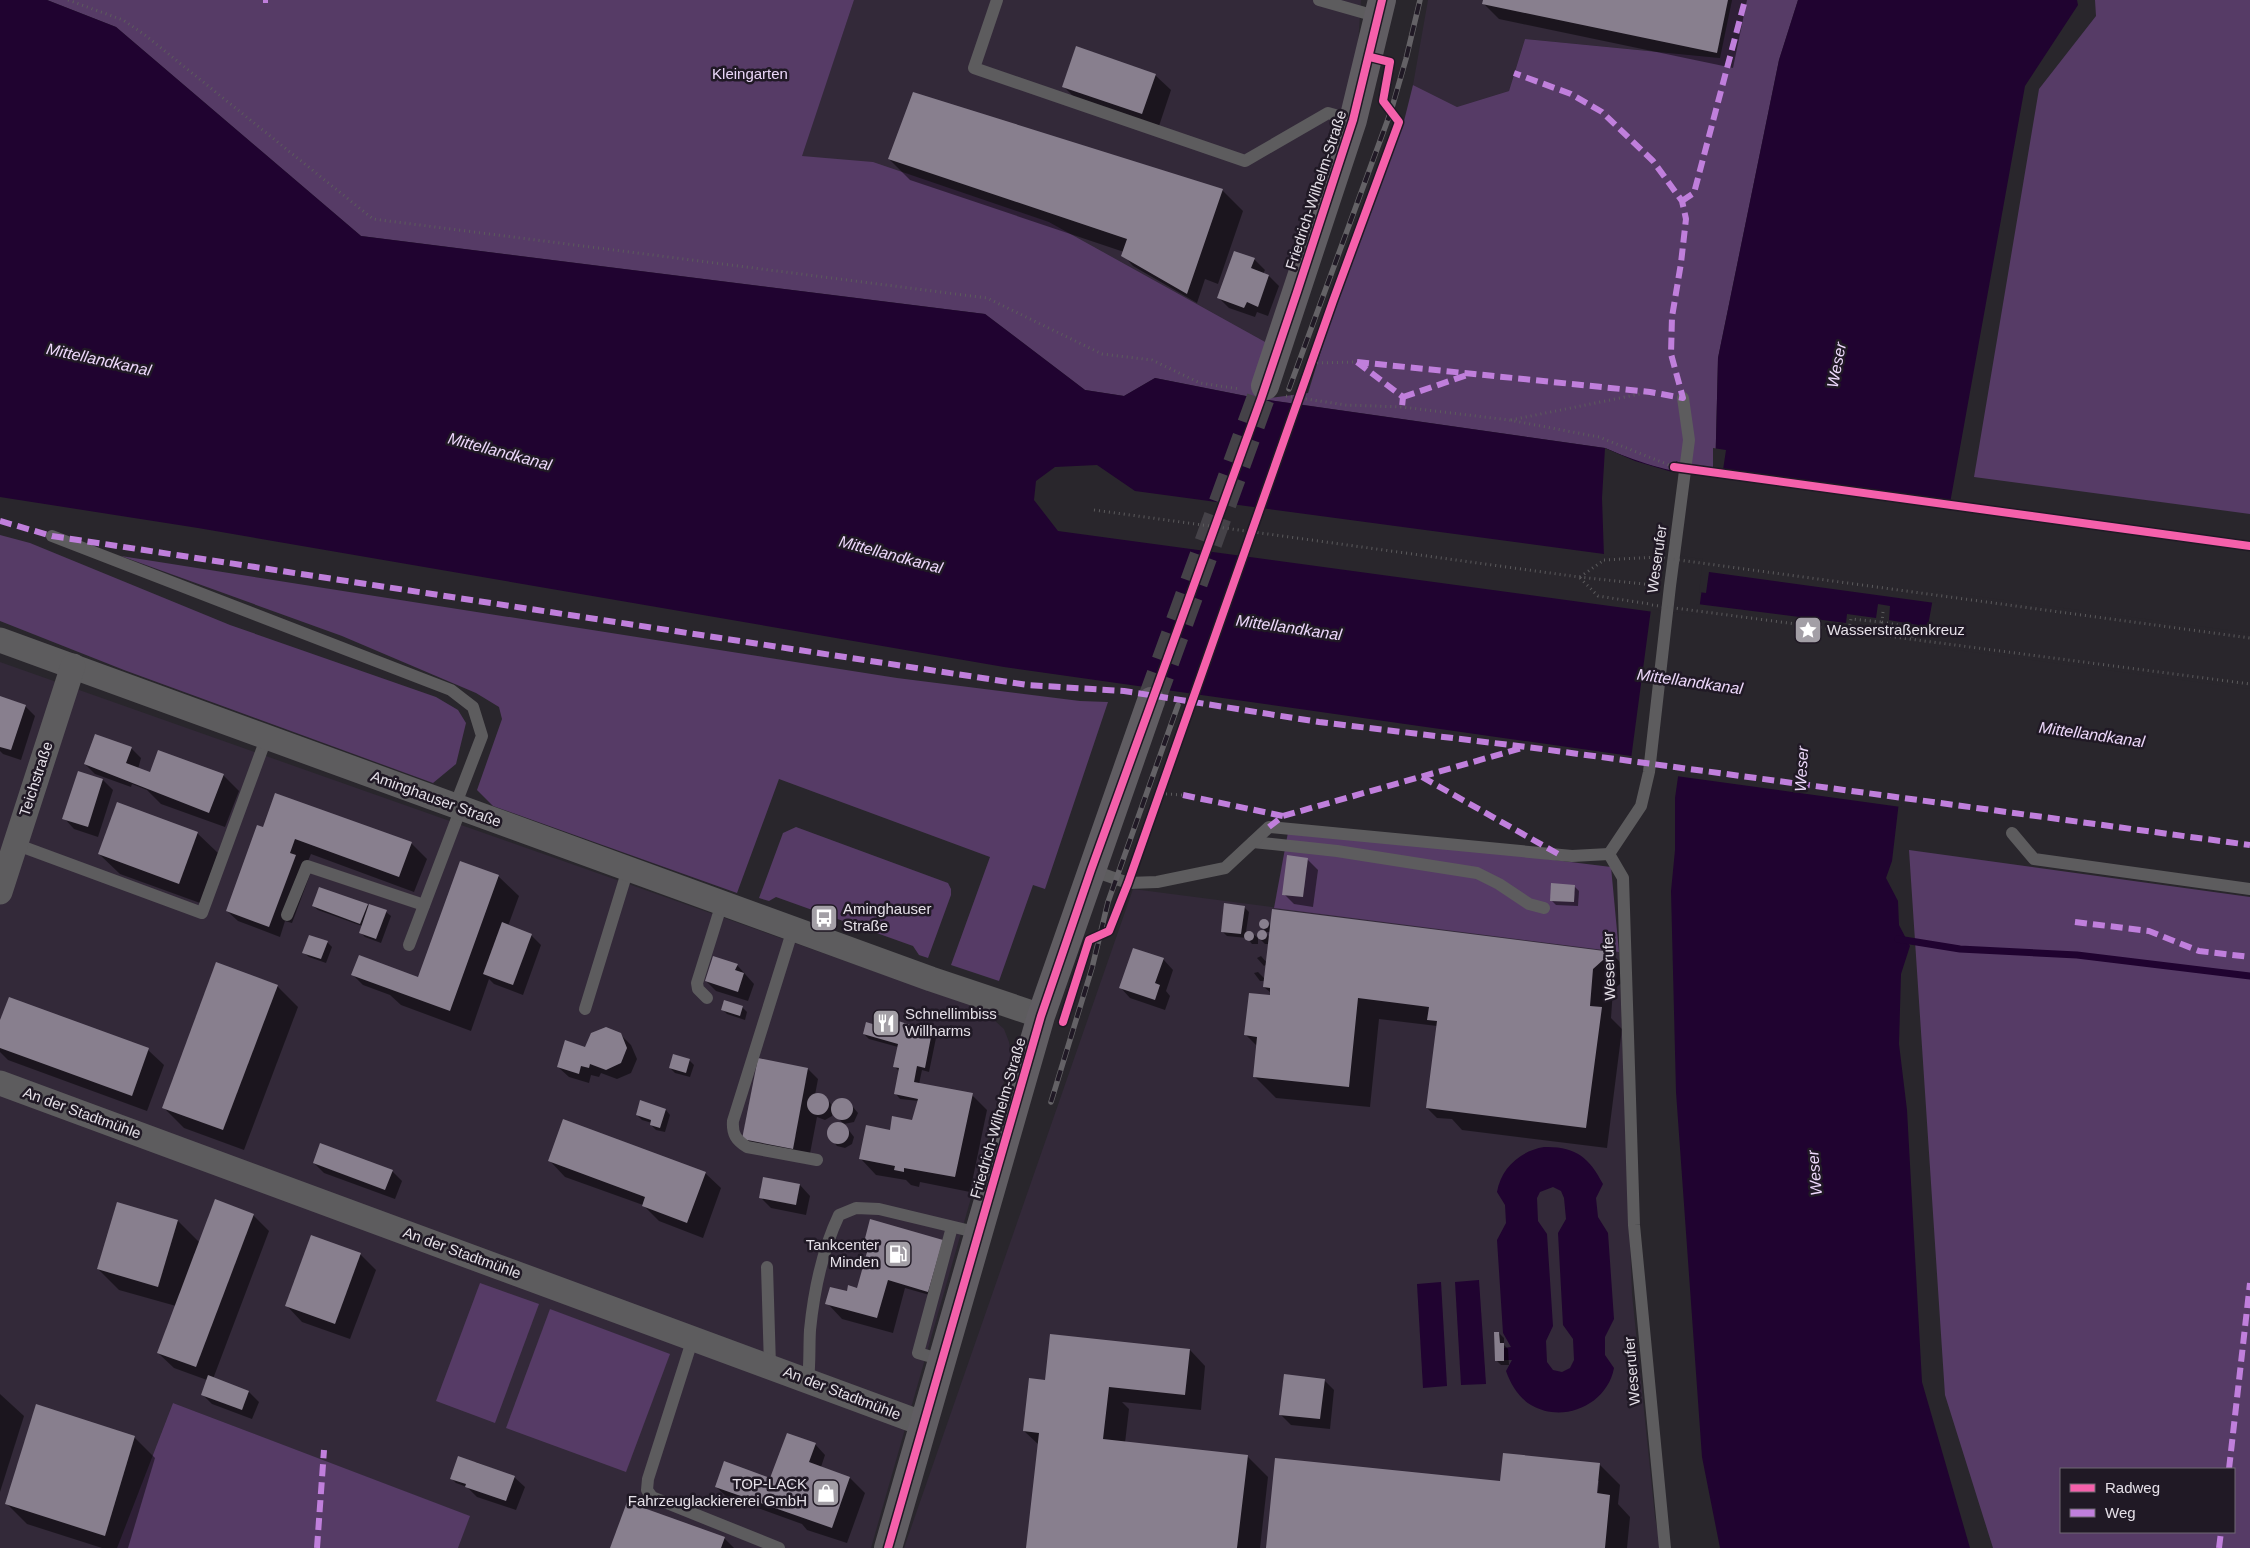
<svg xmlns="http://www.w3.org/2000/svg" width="2250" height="1548" viewBox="0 0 2250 1548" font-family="Arial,sans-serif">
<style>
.built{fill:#332939}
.green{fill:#563b66;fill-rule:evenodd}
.water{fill:#200330;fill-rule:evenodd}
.pier{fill:#29262c}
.shadow{fill:#0007;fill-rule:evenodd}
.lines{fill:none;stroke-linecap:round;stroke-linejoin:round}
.stream{stroke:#200330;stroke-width:7}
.building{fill:#887f8e}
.secondary-tunnel{stroke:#454248;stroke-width:28;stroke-dasharray:28 14;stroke-linecap:butt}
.path{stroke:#5c5b5d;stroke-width:3;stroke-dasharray:1 4;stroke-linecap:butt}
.lane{stroke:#5d5c5e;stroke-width:12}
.street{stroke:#5d5c5e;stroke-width:25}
.secondary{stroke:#605d62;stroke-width:28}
.rail-casing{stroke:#646266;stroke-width:5.5}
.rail{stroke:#201925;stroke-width:4;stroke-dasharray:11;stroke-linecap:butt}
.path-bridge{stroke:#5c5b5d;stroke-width:3;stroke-dasharray:1 4;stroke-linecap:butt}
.quiet{stroke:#c07fdc;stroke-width:6;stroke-dasharray:12 6;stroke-linecap:butt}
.cycleway-casing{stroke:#201925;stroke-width:11}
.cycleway{stroke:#f560ab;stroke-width:8}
.labels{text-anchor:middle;stroke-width:5;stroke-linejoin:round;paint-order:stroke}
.park-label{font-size:15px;fill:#ebd7f9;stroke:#201925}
.street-label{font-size:15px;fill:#e5e0e8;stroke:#201925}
.poi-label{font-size:15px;fill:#e5e0e8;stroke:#201925;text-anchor:start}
.water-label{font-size:16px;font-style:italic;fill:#edd8fb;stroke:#201925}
</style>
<rect width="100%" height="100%" fill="#29262c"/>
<g class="built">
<path d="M854,0H1361L1353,120L1278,349L1049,222L801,156Z"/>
<path d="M1428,0H1732L1721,58L1525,39L1509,91L1457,107L1413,85Z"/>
<path d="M0,662L973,1006L984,1011L1004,1029L1009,1042L1011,1053L1009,1065L871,1548H458L469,1516L173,1403L117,1548H0Z"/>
<path d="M1133,889L1619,952L1632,1294L1655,1517L1661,1548H904Z"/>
</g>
<g class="green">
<path d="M47,0H854L802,156L873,162L1049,222L1278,349L1262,399L1308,393L1337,299L1404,121L1413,85L1457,107L1509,91L1525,39L1720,58L1732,0H1798L1779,60L1718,358L1715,479L1676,461L1673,472L1635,461L1605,448L1261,399L1155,378L1124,396L1085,390L985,314L361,236L116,27Z"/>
<path d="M2095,0H2250V514L1974,477L2039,89L2096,16Z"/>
<path d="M0,535L30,543L230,625L436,697L458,710L466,723L456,764L433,783L124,670L0,621Z"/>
<path d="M121,556L897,678L1080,701L1108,702L1045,889L1033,885L999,981L951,965L990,857L779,779L737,893L493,806L477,790L502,719L499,707L476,693L342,636Z"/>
<path d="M796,827L948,883L951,889V895L928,958L919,955L913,946L776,897L769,901L759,898L783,833Z"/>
<path d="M1289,827L1611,867L1619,952L1274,908Z"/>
<path d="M1909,850L2250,897V1548H1993L1945,1395ZM2061,1469H2234V1532H2061Z"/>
<path d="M480,1283L539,1304L495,1423L436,1401Z"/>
<path d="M550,1309L670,1354L626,1472L506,1428Z"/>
<path d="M173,1403L470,1516L458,1548H117Z"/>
</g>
<g class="water">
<path d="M0,0H47L116,27L361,236L985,314L1085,390L1124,396L1155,378L1261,399L1605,448C1644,465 1673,472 1715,479L1718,358L1779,60L1798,0H2077L2078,5L2025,86L1924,648L1900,793L1892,861L1886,878L1898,901L1899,925L1910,946L1901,974L1899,1044L1907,1110L1922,1382L1970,1548H1720L1702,1457L1676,1092L1671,891L1675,850V798L1680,763L1004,667L198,528L0,497ZM1097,465L1135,491L1604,554L1655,550L1706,558L1698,618L1058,531L1034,500L1036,481L1055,467Z"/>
<path d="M1544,1147C1575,1146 1589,1157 1603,1184L1596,1198L1598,1217L1608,1233L1614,1319L1605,1337V1355L1614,1368C1607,1405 1563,1424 1531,1405C1519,1398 1511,1385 1506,1371L1512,1360H1504V1348L1511,1347L1503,1333L1497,1240L1506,1223L1505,1205L1497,1192C1501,1168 1520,1151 1544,1147ZM1553,1187L1561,1191L1564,1198L1566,1219L1558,1233L1563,1325L1573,1339L1574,1360L1570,1368L1562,1372L1553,1370L1547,1362L1546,1341L1553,1326L1547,1234L1538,1221L1537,1198L1540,1192Z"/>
<path d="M1479,1280L1486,1384L1461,1385L1455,1282Z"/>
<path d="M1441,1282L1447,1386L1423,1388L1417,1284Z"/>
</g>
<g class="pier">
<path d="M1605,448L1635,461L1672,472L1673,470L1713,476V448L1726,450L1723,470L1953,501L1952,509L2250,549V633L1937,591L1935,603L1709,572L1706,593L1699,592L1703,559L1655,553L1604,557L1602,498Z"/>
<path d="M1697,604L1846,623L1847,614L1876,618L1878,604L1890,606L1889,620L1917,625L1916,633L1929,635L1927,646L2250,689V842L1902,795L1901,807L1676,776L1677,765L1631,759L1651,609L1696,615Z"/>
</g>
<g class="shadow">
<path d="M1484,0H1747L1733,68L1499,19L1483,3Z"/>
<path d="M1155,75L1171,90L1158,129L1079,102L1063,86Z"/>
<path d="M889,159L1222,190L1243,211L1218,284L1205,279L1197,303L1133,266L1123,255L1124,252L910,180Z"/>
<path d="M1254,259L1265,270L1263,274L1269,276L1279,286L1268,316L1257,312L1255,317L1229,308L1219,298Z"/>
<path d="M0,698L25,706L35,716L21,760L3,754L0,751Z"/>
<path d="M131,748L141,758L138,769L149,773L223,775L239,791L225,827L161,804L147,790L132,784L131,787L95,774L85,764Z"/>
<path d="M78,772L103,780L113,790L98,837L74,829L64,818Z"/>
<path d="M264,829L411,843L427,859L414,892L311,854L306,866L311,872L292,923L285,921L280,937L238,921L227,911Z"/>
<path d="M197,833L218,853L200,903L120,874L99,854Z"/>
<path d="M1307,859L1318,870L1313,907L1294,904L1284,894Z"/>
<path d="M498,876L519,896L508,926L531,935L541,945L523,995L494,984L489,979L471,1031L401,1005L390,995L363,985L353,975L419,979Z"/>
<path d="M1574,886L1579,891L1578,906L1556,905L1551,900Z"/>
<path d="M367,905L386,912L391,916L381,943L365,937L360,932L362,926L318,910L313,906Z"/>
<path d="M1244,907L1249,912L1246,932L1253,934L1258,938V944H1252L1247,938L1227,936L1222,931Z"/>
<path d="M1273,911L1612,954L1632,974L1613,990L1611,1018L1622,1029L1607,1148L1462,1130L1452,1119L1437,1118L1427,1108L1437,1026L1379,1019L1370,1107L1276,1098L1255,1077L1258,1047L1245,1034L1271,996V993L1264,987L1265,981H1260L1254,973L1258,972L1265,979L1267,964L1264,966L1257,958L1261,956L1267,963L1269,944H1265L1260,939L1259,933L1262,932L1270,937L1271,932H1266L1260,924L1261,921L1267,922L1271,926Z"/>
<path d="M327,942L332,947L326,963L309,957L304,953Z"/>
<path d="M1163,959L1173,970L1166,991L1170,996L1165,1010L1130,998L1120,987Z"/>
<path d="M737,965L754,984L748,1001L716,991L706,981Z"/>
<path d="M277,986L298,1007L244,1150L184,1128L163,1107Z"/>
<path d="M742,1007L747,1012L745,1020L727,1014L723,1010Z"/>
<path d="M0,1023L148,1050L164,1065L147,1111L8,1060L0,1052Z"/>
<path d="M931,1033L936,1038L929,1072L922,1070L919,1084L972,1095L987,1110L970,1192L920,1182L919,1187L911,1185L906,1180L876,1175L861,1159L891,1131L913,1122L919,1101L900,1099L896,1094L900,1072L894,1066L898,1047L869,1039L864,1034Z"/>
<path d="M620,1034L631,1045L637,1059L631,1073L617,1079L601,1073L599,1077L591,1075L589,1083L569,1077L558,1067L586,1049Z"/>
<path d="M689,1060L694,1065L690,1077L675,1073L670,1068Z"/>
<path d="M808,1069L818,1079L815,1095L817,1094L825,1096L833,1107L835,1102L844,1099L848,1101L858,1113L854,1122L844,1124L854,1137L852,1144L845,1148L837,1146L828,1134L830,1126L837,1123L844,1125L833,1111L832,1116L825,1120L817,1117L808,1164L759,1154L743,1138Z"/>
<path d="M666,1110L670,1115L665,1132L656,1130L651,1125L652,1123L642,1120L637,1115Z"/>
<path d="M550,1161L705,1173L721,1188L703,1238L659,1221L643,1205L565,1177Z"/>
<path d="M314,1163L392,1171L402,1181L395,1199L324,1173Z"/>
<path d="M764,1178L800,1185L810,1196L806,1215L771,1208L761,1198Z"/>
<path d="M253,1215L269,1231L213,1379L249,1392L259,1402L252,1419L212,1404L202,1394L207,1380L174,1368L158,1353L176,1306L119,1290L98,1269L178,1221L200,1243Z"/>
<path d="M871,1221L933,1296L905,1288L893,1333L842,1319L827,1303L858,1289L868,1254L863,1250Z"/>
<path d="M360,1254L376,1270L350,1339L302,1322L287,1306Z"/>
<path d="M1499,1333L1504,1338V1345L1508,1349L1509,1365H1501L1497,1361Z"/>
<path d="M1190,1350L1205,1366L1201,1410L1122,1402L1129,1409L1125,1443L1247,1456L1268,1477L1260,1548H1028L1039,1445L1024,1431L1046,1381Z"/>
<path d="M1324,1380L1334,1390L1330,1429L1291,1425L1281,1415Z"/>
<path d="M0,1394L24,1416L0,1492Z"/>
<path d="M134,1437L155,1458L128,1548H102L27,1524L6,1503Z"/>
<path d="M815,1444L825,1455L821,1467L850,1478L865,1493L847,1543L807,1530L802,1524L727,1497L716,1487L771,1479Z"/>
<path d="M476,1462L514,1477L525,1487L516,1510L477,1497L467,1487L456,1483L451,1478Z"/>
<path d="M1599,1464L1620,1485L1618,1504L1630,1517L1627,1548H1267L1501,1483ZM1597,1481H1599L1597,1500H1595Z"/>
<path d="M724,1538L734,1548H611Z"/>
</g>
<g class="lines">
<path class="stream" d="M1898,939L1960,949L2077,955L2250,976"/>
</g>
<g class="building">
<path d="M1483,0H1728L1717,53L1482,4Z"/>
<path d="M1076,46L1156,74L1142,114L1062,87Z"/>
<path d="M913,92L1223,189L1187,294L1121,256L1127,239L888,159Z"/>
<path d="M1234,251L1255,258L1251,268L1269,275L1258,307L1247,302L1244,308L1217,298Z"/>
<path d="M0,696L26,705L11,750L0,747Z"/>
<path d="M95,734L132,747L126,763L150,772L158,750L224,774L209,813L84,764Z"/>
<path d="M78,771L103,779L88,827L62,819Z"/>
<path d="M275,793L412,842L399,877L295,839L290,853L296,855L269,927L226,911L257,825L263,827Z"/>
<path d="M117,802L198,832L179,884L98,854Z"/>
<path d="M1287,855L1308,858L1303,897L1282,895Z"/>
<path d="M460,861L499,875L450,1011L351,975L359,955L418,977Z"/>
<path d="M1551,883L1575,885L1574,902L1550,901Z"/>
<path d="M319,887L368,904L360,924L312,906Z"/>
<path d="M1224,903L1245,906L1241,934L1221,932Z"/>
<path d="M369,904L387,910L376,939L359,933Z"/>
<path d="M1272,909L1612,952L1593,969L1590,1006L1602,1007L1586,1128L1426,1108L1437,1021L1427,1020L1429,1007L1358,998L1349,1087L1253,1077L1257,1037L1244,1035L1249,993L1270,995V988L1263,987Z"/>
<circle cx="1264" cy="924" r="5"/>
<path d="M502,922L532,934L513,985L483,974Z"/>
<circle cx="1262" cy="935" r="5"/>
<circle cx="1249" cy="936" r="5"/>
<path d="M309,935L328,941L321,959L302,953Z"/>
<path d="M1133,948L1164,958L1155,983L1160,985L1155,1000L1119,988Z"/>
<path d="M713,956L738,964L735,970L744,973L738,992L705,981Z"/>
<path d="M216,962L278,985L223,1130L162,1108Z"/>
<path d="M9,997L149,1048L132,1096L0,1048V1020Z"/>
<path d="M724,1000L743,1006L740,1016L721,1010Z"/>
<path d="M880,1015L932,1032L925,1068L917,1066L914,1082L973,1093L955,1177L904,1168V1172L894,1170L895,1166L859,1159L866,1125L890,1130L892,1116L912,1120L918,1099L894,1094L899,1068L893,1067L898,1044L863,1034L866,1022L876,1025Z"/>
<path d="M606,1027L621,1033L627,1048L621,1063L606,1070L590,1064L589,1068L581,1066L579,1074L557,1067L565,1040L585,1047L591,1033Z"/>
<path d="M673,1054L690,1059L686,1073L669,1068Z"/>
<path d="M758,1058L808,1068L793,1149L742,1139Z"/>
<circle cx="818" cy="1104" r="11"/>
<circle cx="842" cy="1109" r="11"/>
<path d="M640,1100L666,1109L660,1128L650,1125L651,1120L636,1115Z"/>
<path d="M563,1119L706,1172L687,1223L642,1206L645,1197L548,1161Z"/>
<circle cx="838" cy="1133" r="11"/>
<path d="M320,1143L393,1170L385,1190L313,1163Z"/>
<path d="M763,1177L800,1184L796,1205L759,1198Z"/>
<path d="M215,1199L254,1214L196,1367L157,1353Z"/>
<path d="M117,1202L178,1220L158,1287L97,1269Z"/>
<path d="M870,1219L943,1240L928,1292L888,1280L877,1318L825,1304L830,1287L847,1291L848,1285L857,1288L867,1252L862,1250Z"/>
<path d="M311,1235L361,1253L335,1324L285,1306Z"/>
<path d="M1494,1332H1499L1500,1343H1504V1361H1495Z"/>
<path d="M1050,1334L1190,1349L1185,1395L1109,1387L1103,1439L1248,1455L1237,1548H1026L1039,1433L1023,1431L1029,1378L1045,1380Z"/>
<path d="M1284,1374L1325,1379L1320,1419L1279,1415Z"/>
<path d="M208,1375L249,1391L242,1410L201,1395Z"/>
<path d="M36,1404L135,1436L105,1536L5,1504Z"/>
<path d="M787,1433L816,1443L809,1462L850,1477L832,1528L715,1487L724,1461L770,1478Z"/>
<path d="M1503,1453L1600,1463L1597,1493L1610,1495L1605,1548H1266L1275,1458L1500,1481Z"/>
<path d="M458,1456L515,1476L506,1501L465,1487L466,1484L450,1479Z"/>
<path d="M627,1502L725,1537L721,1548H610Z"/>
</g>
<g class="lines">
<path class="secondary-tunnel" d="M1151,701L1265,386"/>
<g class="path">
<path d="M68,0L123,20L145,35L373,219L987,298L1102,354L1152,360L1200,383L1240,389"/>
<path d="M1312,363L1357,362"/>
<path d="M1286,396L1346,405L1402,407L1509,420L1599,437L1669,465"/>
<path d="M1511,420L1650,392"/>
<path d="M1094,510L1579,577L1653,585"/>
<path d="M1580,577L1604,560"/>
<path d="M1580,578L1598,596L1650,604"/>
<path d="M1883,612L1882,622L1913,628L1912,639"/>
<path d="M1849,630L1851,619L1882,622"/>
<path d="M1166,794L1183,795"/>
</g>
<g class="lane">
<path d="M997,0L974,68L1245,161L1328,113L1353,120"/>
<path d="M1319,0L1379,17"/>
<path d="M52,536L451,690L473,707L482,736L455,806"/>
<path d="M2012,833L2034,859L2250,889"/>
<path d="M1253,842L1337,851L1477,873L1499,884L1529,904L1544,908"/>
<path d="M15,844L202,913L267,736"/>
<path d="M1609,854L1623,878L1634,1225L1665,1548"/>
<path d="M1609,854L1641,806L1649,772L1670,586L1689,440L1683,398"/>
<path d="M1091,870L1128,883L1157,882L1225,868L1269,827L1572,856L1609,854"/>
<path d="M287,915L307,866L424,905"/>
<path d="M793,929L733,1121C732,1134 736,1140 747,1147L817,1160"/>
<path d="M409,945L461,808"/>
<path d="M707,998L698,989L697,983L722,903"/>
<path d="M585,1009L628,869"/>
<path d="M767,1267L770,1366"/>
<path d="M693,1338L648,1479L647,1490L652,1497L779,1548"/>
<path d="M942,1360L918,1353L952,1227"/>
<path d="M808,1380C810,1364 809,1347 810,1330C814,1290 822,1251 839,1215L856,1208L879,1209L979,1233"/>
</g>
<g class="street">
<path d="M0,640L931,979L1041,1016"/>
<path d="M0,892L73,666"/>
<path d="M0,1083L924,1424"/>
</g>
<g class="secondary">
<path d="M1265,386L1353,120L1382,0"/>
<path d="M888,1548L1041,1016L1151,701"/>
</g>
<g class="rail-casing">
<g id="rail">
<path d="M1289,389L1391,111L1406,59L1420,0"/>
<path d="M1051,1102L1092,968L1108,902L1178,705"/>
</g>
</g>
<use href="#rail" class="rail"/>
<g class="path-bridge">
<path d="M1604,560L1657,557L2250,638"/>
<path d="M1652,605L2250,684"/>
</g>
<g class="quiet">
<path d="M263,0H268"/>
<path d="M1682,201L1694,193L1745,0"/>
<path d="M1357,362L1650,392L1683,398L1671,354L1672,317L1681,263L1686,219L1682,201L1653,161L1602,112L1571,94L1514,73"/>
<path d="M1357,362L1403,397L1402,407"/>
<path d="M1403,397L1467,375"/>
<path d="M0,521L52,536L1028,685L1124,691L1319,722L1527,747L2250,845"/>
<path d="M1422,777L1560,855"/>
<path d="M1183,795L1283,816"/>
<path d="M1269,827L1283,816L1522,748"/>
<path d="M2075,922L2149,931L2199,951L2250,957"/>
<path d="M2229,1469L2250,1283"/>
<path d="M317,1548L324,1450"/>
<path d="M2219,1548L2221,1532"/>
</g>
<g class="cycleway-casing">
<g id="cycleway">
<path d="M1674,467L2250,546"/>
<path d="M1063,1022L1089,940L1109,931L1128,883L1333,301L1399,122L1383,101L1390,62L1370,57"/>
<path d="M888,1548L1041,1016L1091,870L1261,399L1297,292L1353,120L1382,0"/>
</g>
</g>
<use href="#cycleway" class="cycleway"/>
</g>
<defs>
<g id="sight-square" transform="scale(1.4375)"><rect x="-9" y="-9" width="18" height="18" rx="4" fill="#a39fa6" stroke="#201925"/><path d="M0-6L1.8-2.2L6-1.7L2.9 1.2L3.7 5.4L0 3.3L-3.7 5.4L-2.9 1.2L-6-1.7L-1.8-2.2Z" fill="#fff"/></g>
<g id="bus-square" transform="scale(1.4375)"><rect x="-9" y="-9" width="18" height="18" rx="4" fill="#a39fa6" stroke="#201925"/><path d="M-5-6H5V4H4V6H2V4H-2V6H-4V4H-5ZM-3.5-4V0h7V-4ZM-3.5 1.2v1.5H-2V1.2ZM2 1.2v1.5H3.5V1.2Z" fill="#fff"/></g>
<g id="restaurant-square" transform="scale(1.4375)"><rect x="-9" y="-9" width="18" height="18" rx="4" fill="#a39fa6" stroke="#201925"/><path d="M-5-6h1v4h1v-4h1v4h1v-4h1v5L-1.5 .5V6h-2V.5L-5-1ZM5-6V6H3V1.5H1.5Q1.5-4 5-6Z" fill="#fff"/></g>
<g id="fuel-square" transform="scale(1.4375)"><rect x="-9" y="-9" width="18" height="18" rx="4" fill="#a39fa6" stroke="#201925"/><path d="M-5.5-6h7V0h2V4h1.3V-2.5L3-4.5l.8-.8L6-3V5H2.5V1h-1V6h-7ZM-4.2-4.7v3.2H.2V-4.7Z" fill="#fff"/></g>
<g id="shop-square" transform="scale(1.4375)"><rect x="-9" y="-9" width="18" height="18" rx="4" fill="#a39fa6" stroke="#201925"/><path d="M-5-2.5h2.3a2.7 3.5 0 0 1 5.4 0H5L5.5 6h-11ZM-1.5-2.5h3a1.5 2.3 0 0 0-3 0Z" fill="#fff"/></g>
</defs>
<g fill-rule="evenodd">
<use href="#sight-square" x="1808" y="630"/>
<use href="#bus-square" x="824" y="918"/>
<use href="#restaurant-square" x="886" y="1023"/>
<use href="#fuel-square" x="898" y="1254"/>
<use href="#shop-square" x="826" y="1493"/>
</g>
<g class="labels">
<g class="park-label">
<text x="750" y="79">Kleingarten</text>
</g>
<g class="street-label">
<text transform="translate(1316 190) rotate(-72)" y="5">Friedrich-Wilhelm-Straße</text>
<text transform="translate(1657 559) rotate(-82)" y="5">Weserufer</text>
<text transform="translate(36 779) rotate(-72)" y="5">Teichstraße</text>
<text transform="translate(436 799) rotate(20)" y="5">Aminghauser Straße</text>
<text transform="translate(1609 966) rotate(-92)" y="5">Weserufer</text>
<text transform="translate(82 1113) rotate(20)" y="5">An der Stadtmühle</text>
<text transform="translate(998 1118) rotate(-74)" y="5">Friedrich-Wilhelm-Straße</text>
<text transform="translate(462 1253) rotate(20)" y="5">An der Stadtmühle</text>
<text transform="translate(1632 1371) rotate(-95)" y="5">Weserufer</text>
<text transform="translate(842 1393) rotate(21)" y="5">An der Stadtmühle</text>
</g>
<g class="poi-label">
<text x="1827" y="635">Wasserstraßenkreuz</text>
<text x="843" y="914">Aminghauser<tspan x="843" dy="17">Straße</tspan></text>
<text x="905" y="1019">Schnellimbiss<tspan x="905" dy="17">Willharms</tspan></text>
<text x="879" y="1250" text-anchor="end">Tankcenter<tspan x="879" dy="17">Minden</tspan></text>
<text x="807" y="1489" text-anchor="end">TOP-LACK<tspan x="807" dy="17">Fahrzeuglackiererei GmbH</tspan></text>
</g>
<g class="water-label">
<text transform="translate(99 359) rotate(12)" y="6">Mittellandkanal</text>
<text transform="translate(1836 365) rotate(-79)" y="6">Weser</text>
<text transform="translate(500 451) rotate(15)" y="6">Mittellandkanal</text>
<text transform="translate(891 554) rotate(15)" y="6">Mittellandkanal</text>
<text transform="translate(1289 627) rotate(8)" y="6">Mittellandkanal</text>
<text transform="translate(1690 681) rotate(8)" y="6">Mittellandkanal</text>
<text transform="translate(2092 734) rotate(8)" y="6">Mittellandkanal</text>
<text transform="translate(1801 769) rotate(-87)" y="6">Weser</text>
<text transform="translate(1814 1173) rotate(-95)" y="6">Weser</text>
</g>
</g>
<rect x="2060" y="1468" width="175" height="65" fill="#201925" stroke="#6f6973"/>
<rect x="2070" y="1484" width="25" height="8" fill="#f560ab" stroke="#6f6973"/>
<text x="2105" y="1493" font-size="15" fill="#e5e0e8">Radweg</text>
<rect x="2070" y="1509" width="25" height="8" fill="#c07fdc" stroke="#6f6973"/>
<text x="2105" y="1518" font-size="15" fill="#e5e0e8">Weg</text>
</svg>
